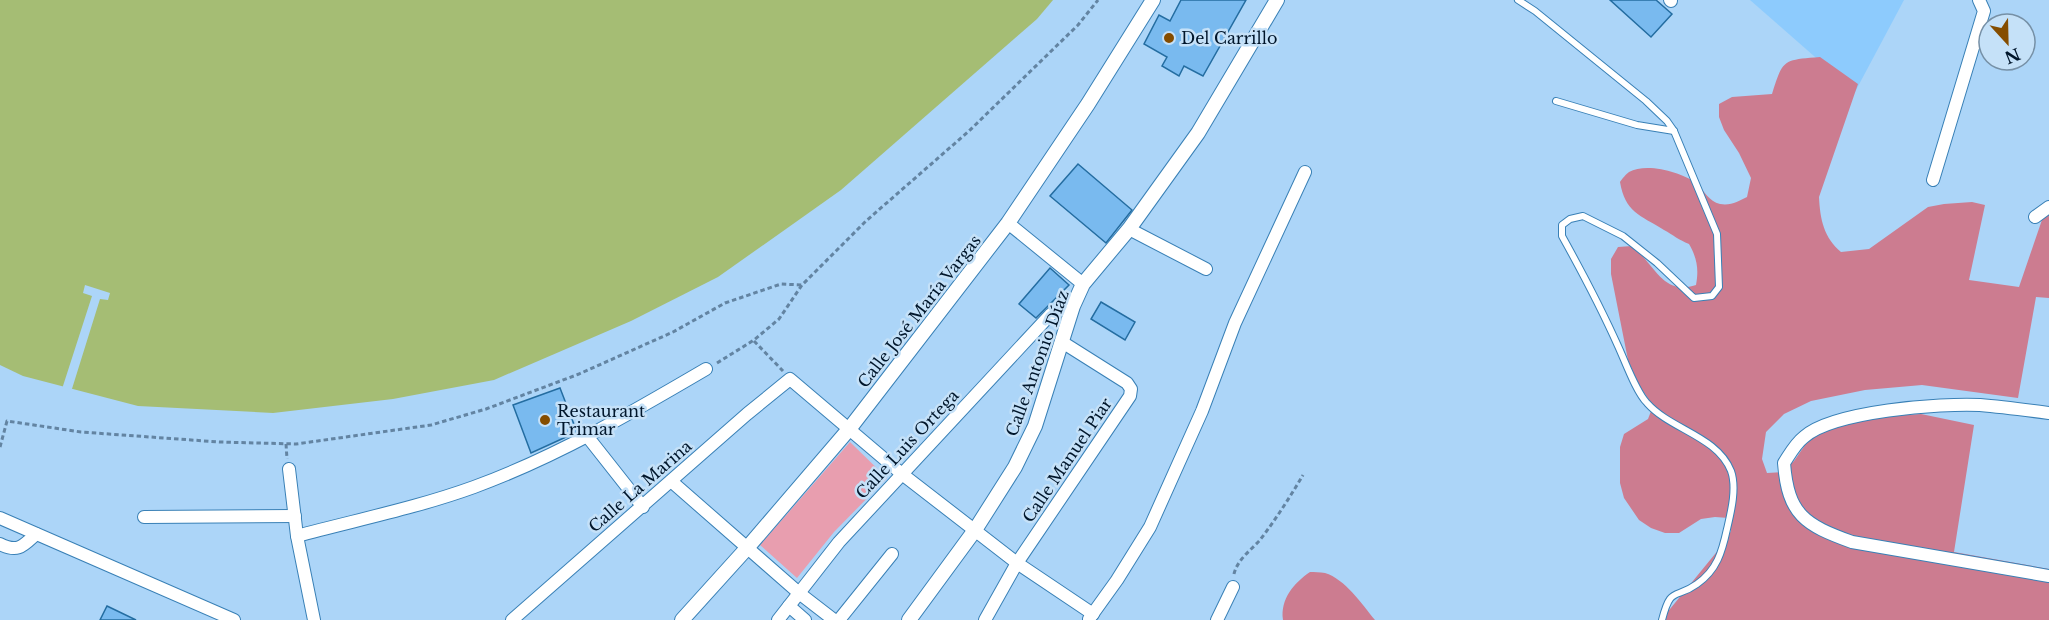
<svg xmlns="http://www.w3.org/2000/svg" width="2049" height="620" viewBox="0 0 2049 620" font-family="'Libre Baskerville',serif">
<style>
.built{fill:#8dcbfd}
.green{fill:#e89eaf}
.forest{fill:#cc7c90}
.water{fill:#a5bd74}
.pier{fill:#acd5f8}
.building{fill:#79baef;stroke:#246da1;stroke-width:1.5}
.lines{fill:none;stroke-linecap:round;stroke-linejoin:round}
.service-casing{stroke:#3980b6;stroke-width:8}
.minor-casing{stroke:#3980b6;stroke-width:14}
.tertiary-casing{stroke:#3980b6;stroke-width:16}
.path{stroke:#6384a2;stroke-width:3;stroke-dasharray:4.5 3;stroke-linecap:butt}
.service{stroke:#fff;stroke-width:6}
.minor{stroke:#fff;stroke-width:12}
.tertiary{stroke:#fff;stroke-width:14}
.poi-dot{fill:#854d00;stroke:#c5e1f8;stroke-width:2}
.labels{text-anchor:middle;stroke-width:5;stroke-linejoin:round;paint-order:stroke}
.poi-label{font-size:16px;fill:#00162b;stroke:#c5e1f8;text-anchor:start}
.street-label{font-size:16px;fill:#00162b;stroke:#c5e1f8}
</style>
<rect width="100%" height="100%" fill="#acd5f8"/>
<path class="built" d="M1750,0H1904L1855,92Z"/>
<path class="green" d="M850,442L887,478L834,532L797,578L760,545Z"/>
<g class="forest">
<path d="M1820,57L1858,84L1819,197C1820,219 1824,238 1841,252L1869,249L1928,207L1944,204L1972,202L1985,205L1969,280L2019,287L2044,214L2049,215V298L2036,297L2018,398L1922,385L1865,390L1811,401L1784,414L1766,432L1762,459L1767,473L1782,472L1794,461L1810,438L1822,431L1876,417L1921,414L1974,425L1954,552L2049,569V620H1661L1724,543L1731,531L1729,518L1715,517L1701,519L1679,533H1665L1651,528L1639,520L1624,498L1620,483V447L1624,434L1648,419L1653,406L1639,385L1628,360L1611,274V259L1618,247L1632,246C1655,264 1662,296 1696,285C1699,269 1697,258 1689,244C1679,240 1673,235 1664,230C1640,215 1625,212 1620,182C1622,179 1626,174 1629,172C1646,162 1682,172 1696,183C1704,190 1709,202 1720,204C1731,206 1739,201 1747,197L1751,178L1739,153L1724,130L1719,117V104L1732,97L1772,94C1783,59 1783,60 1820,57Z"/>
<path d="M1310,572C1314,572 1320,572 1325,573C1345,579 1362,604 1375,620H1283C1280,599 1294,583 1310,572Z"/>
</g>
<path class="water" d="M0,0H1053L1037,19L841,190L718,277L631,321L494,380L393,399L273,413L138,406L23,376L0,365Z"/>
<path class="pier" d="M85,285L110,293L108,300L100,299L71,392L62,389L92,296L83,293Z"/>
<g class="building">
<path d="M1181,0H1246L1203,76L1184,66L1179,76L1162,66L1167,57L1144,44L1159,15L1170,21Z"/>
<path d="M1610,0H1656L1672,14L1651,37Z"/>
<path d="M1078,164L1132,210L1106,243L1050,196Z"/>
<path d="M1050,268L1069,285L1036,318L1019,304Z"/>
<path d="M1101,302L1135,322L1125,340L1091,319Z"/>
<path d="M560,388L577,432L531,453L513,405Z"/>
<path d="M107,606L136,620H100Z"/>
</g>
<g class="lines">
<g class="service-casing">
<g id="service">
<path d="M1518,0L1535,11L1646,101L1667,121L1674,131L1717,234L1719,287L1712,296L1694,298L1657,263L1623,236L1583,216L1570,219L1562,225V236C1582,272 1601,308 1618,346C1625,361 1636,392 1647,403C1671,430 1717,436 1731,471C1737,488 1731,512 1727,529C1722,552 1717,570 1697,584C1675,600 1671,585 1662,620"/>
<path d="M1556,101L1637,125L1674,131"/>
</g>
</g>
<g class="minor-casing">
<g id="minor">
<path d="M1670,0L1671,1"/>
<path d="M1933,180L1984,11L1979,0"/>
<path d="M2035,217L2049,207"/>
<path d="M1008,223L1083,284"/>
<path d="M1129,229L1206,269"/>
<path d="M2049,413C2026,410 2003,407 1980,405C1941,403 1833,411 1804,437C1795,444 1790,454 1784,463C1788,515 1805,525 1852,542L2049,576"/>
<path d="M587,436L643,507"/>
<path d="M289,469L297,536L314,620"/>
<path d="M671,481L799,593L834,620"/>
<path d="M144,517L295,516"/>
<path d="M0,518L234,620"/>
<path d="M297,536C356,520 416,508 474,487C556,457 631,413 706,369"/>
<path d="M0,544C18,553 23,546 36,534"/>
<path d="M789,606L805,620"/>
<path d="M1089,619L1117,580L1150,527L1202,411L1235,323L1305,172"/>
<path d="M512,620L747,414L790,379L902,474L1017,563L1093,614"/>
<path d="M778,620L839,542L1050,315L1055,311L1073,306"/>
<path d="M839,620L892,554"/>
<path d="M985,620L1017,563L1130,396L1131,389L1127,383L1062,342"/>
<path d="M1217,620L1233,587"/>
</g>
</g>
<g class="tertiary-casing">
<g id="tertiary">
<path d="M682,620L748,547L850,428L1008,223L1088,104L1153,0"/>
<path d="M909,620L975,530L1015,467L1035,426L1073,306L1083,284L1129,229L1198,133L1277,0"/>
</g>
</g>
<g class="path">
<path d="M754,341L783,371"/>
<path d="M717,363L754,340L779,319L802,285L866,221L969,131L1078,25L1098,0"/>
<path d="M286,444L287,459"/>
<path d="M0,447L7,421L81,432L219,442L296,444L431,425L486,409L579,374L673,332L725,303L781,284L802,285"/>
<path d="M1234,574C1237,560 1251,550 1260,540C1276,519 1290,497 1303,475"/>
</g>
<use href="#service" class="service"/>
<use href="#minor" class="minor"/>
<use href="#tertiary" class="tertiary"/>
</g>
<g class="poi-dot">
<circle cx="1169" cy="38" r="6"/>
<circle cx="545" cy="420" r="6"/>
</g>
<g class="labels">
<g class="poi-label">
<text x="1181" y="44">Del Carrillo</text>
<text x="557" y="417">Restaurant<tspan x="557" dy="18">Trimar</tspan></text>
</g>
<g class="street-label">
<text transform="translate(919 311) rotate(-52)" y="6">Calle José María Vargas</text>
<text transform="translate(1037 363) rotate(-70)" y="6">Calle Antonio Díaz</text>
<text transform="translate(907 444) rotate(-47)" y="6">Calle Luis Ortega</text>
<text transform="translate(1067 460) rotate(-56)" y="6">Calle Manuel Piar</text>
<text transform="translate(640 486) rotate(-41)" y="6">Calle La Marina</text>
</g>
</g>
<g transform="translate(2007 42) rotate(158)"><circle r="28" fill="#c5e1f8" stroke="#7690a6" stroke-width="1.5"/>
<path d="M0-4.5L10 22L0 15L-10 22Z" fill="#854d00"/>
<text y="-9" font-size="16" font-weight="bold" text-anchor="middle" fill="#00162b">N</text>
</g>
</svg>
